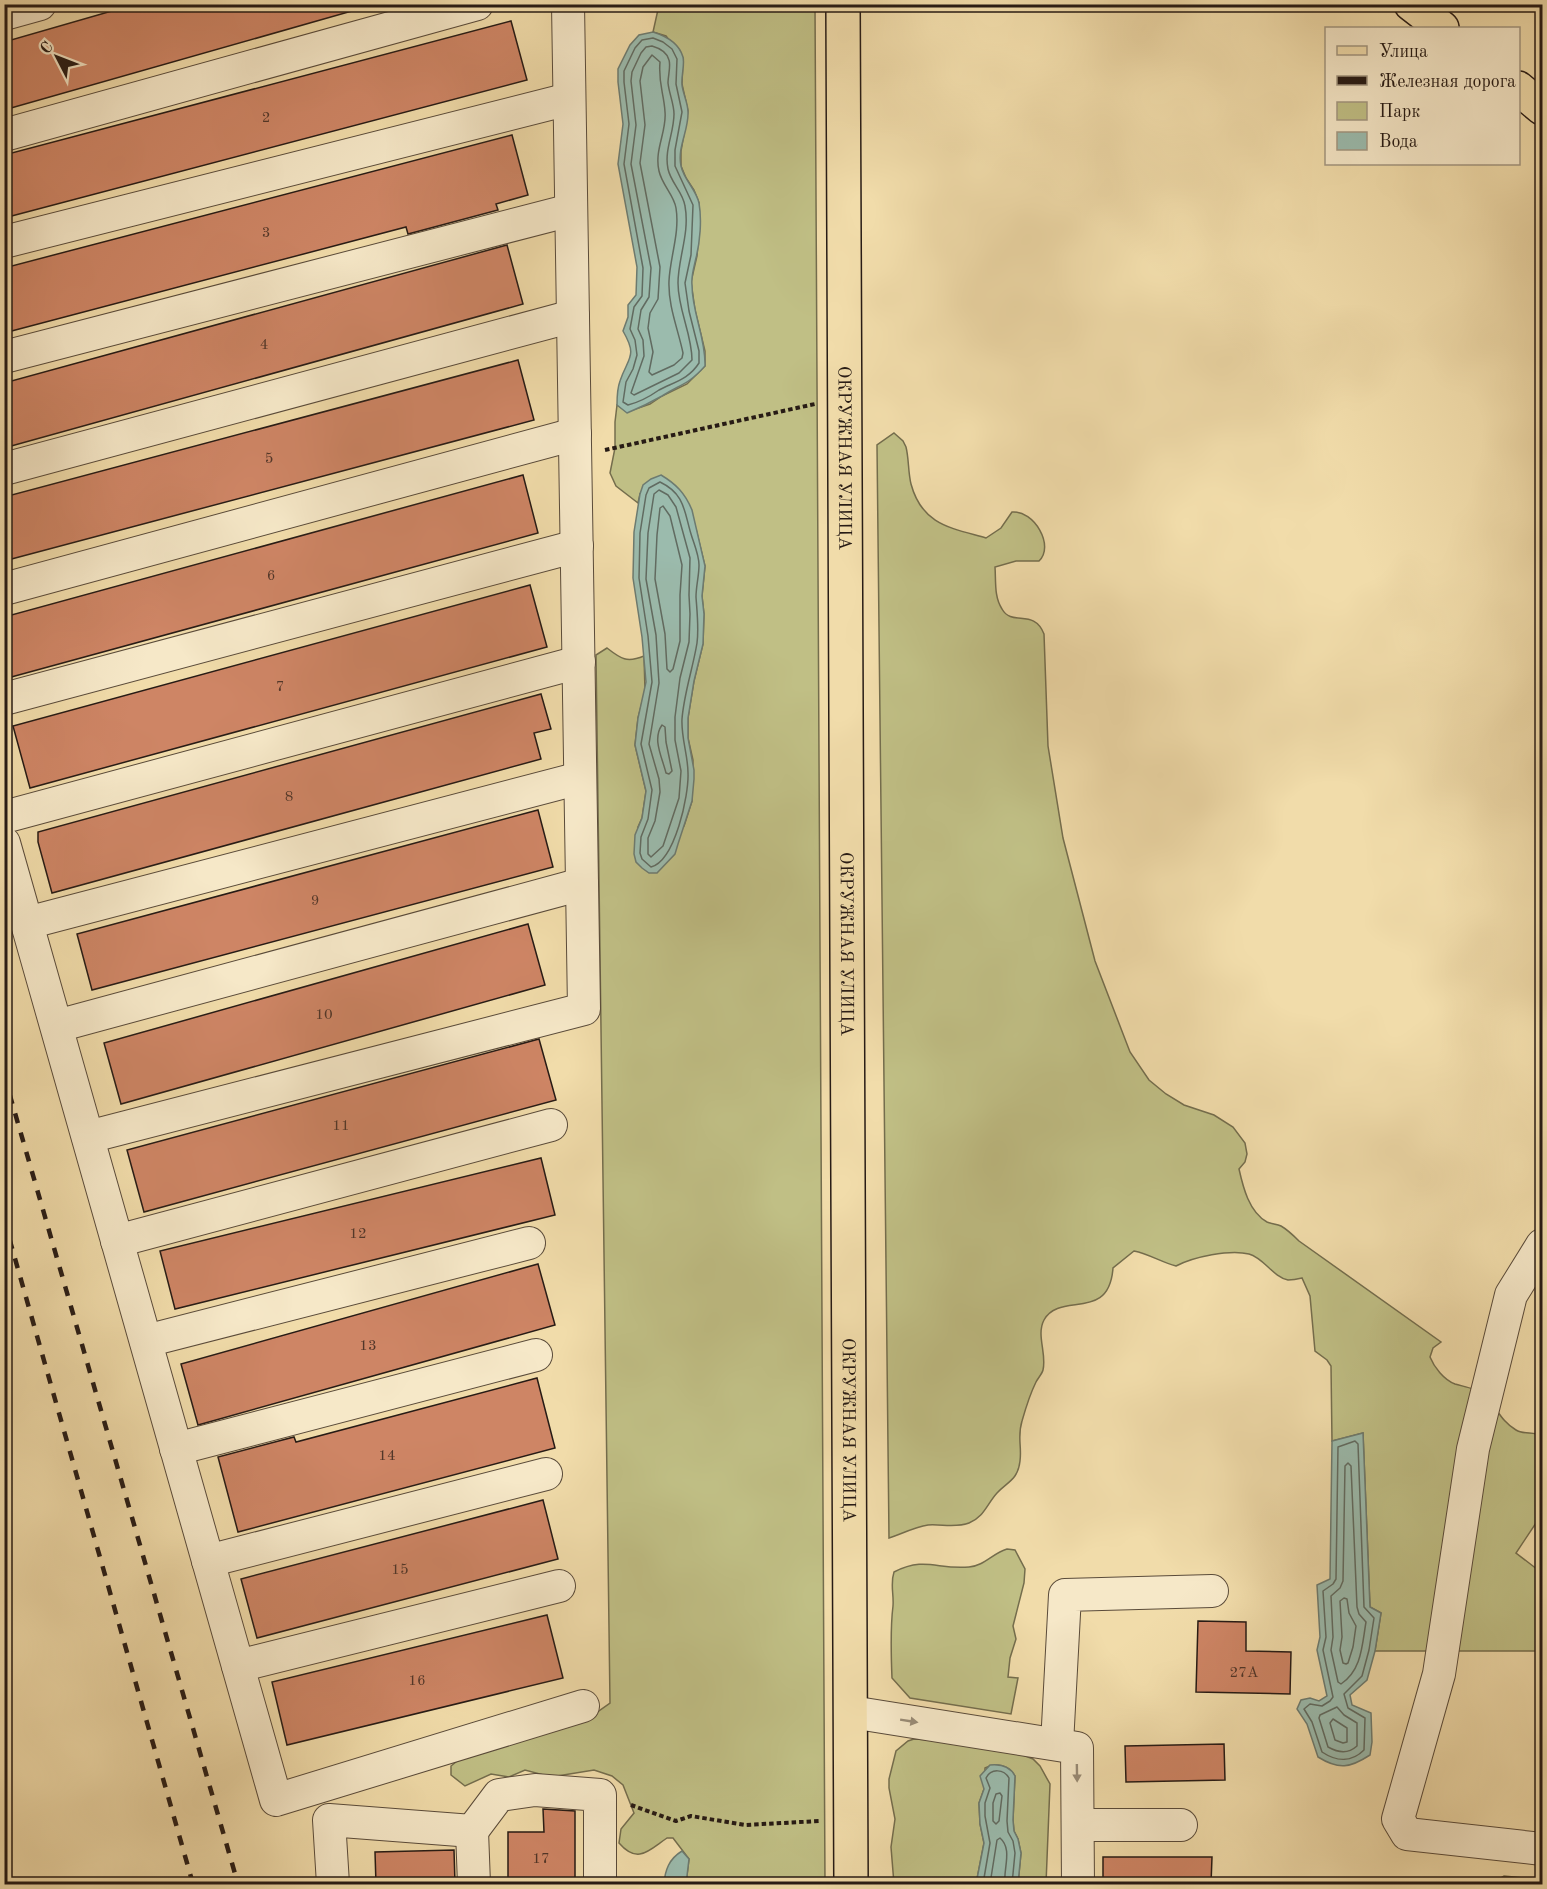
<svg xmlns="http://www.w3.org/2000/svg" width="1547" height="1889" viewBox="0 0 1547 1889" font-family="'Old Standard TT',serif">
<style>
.green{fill:#c0bf85;stroke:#746d4d;stroke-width:1.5}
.water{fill:#9bbbad;stroke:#6d7b70;stroke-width:1.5}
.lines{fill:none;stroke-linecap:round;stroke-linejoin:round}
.shore{stroke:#616b61;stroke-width:1.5}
.building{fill:#ce8565;stroke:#271b15;stroke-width:1.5}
.minor-casing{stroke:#5a4b3a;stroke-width:34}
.major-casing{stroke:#271b15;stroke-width:36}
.path{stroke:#271b15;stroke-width:4;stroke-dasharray:4.5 3;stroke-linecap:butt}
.minor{stroke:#f6e8c8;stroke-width:32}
.major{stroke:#f1dcaa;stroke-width:33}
.rail{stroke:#271b15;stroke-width:4.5;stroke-dasharray:10 10;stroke-linecap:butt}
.oneway{fill:#998c77}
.labels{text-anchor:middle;stroke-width:6;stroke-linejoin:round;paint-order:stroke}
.number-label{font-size:15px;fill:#513629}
.street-label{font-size:18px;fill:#271b15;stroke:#f6e8c8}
</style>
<rect width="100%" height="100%" fill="#f1dcaa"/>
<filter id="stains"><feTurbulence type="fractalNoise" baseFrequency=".00333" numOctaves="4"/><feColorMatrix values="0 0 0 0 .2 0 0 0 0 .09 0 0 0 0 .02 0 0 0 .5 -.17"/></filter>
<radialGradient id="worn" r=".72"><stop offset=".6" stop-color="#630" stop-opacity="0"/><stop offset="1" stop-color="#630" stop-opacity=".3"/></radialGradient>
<g class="green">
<path d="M659,5H815L825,1884H686L689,1859L673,1838H667C649,1850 638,1865 619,1843L621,1829L634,1813L623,1785L612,1776L594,1770L551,1777L525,1770L509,1777L491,1774L465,1786L451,1775V1766L467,1753L593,1715L610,1703L596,655L607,648C621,659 627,663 644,656L645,691L638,718L635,745L646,791L642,818L638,827L684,826L692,801L693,760L688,738V718L694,681L703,644L704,614L702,596L705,566L696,529L640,494L638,503L616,486L610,473L615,448V422L617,405L627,412L650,404L662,396L687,384L705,366V351L695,310L691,282L697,256L699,230V203L694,190L686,178L681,166V151L688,111L682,84L683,58L666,36L653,32Z"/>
<path d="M894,433L903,441L906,447C909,459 908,472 911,484C922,525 951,528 986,538L1001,528L1012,512C1034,510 1055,546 1039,561H1016L995,567C996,581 994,597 1002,609C1012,627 1034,608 1044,634L1048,746L1063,838L1095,961L1130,1052L1149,1080L1166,1094L1184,1105L1214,1115L1233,1127L1245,1143L1247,1154L1245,1162L1239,1169C1243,1187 1249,1212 1267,1222C1271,1224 1277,1224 1281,1226C1288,1230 1293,1235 1299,1241L1441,1342L1433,1348L1430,1357C1434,1367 1444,1380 1455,1384C1465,1387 1476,1388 1485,1396C1496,1405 1500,1421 1516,1430C1524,1435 1534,1431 1542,1436V1514L1516,1553L1542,1573V1644L1536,1651H1375L1381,1613L1370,1607L1363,1433L1332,1441L1331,1366L1327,1360L1315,1351L1310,1296L1302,1278C1298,1279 1292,1280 1288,1280C1273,1277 1264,1258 1249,1254C1230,1249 1193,1257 1176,1266C1161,1262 1149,1254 1134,1251L1113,1268C1109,1323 1060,1291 1044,1320C1036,1335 1047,1354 1043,1370C1042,1374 1038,1378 1036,1382C1030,1394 1026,1407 1022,1421C1017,1437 1022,1446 1020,1461C1018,1480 1007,1482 997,1493C987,1504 984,1517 969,1523C957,1528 941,1524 928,1525C915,1527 901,1534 889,1538L877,445Z"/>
<path d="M1007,1549L1015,1550L1025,1569L1024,1583L1013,1626L1016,1639L1010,1658L1008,1677L1018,1678L1011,1714L910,1698L892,1678C891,1654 890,1630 893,1606C894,1594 890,1584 894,1572C926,1556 937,1570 969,1567C984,1566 993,1553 1007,1549Z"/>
<path d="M914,1739L934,1740L1023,1755L1033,1759L1040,1766L1050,1784L1046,1884H1018L1021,1853L1018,1839L1014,1831L1013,1820L1015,1776C1009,1765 996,1762 985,1768L984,1789L979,1803L980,1824L984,1843L976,1884H894L891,1847L895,1819L889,1788V1779L896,1751L908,1741Z"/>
<path d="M1504,1876L1542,1880V1884H1491Z"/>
</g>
<g class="water">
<path d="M653,32C666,36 679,43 683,57C685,65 681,76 682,85C683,94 688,103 688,112C689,130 677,147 681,166C684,180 696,189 699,203C702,220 700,242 696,258C694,267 691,276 692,285C692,313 706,338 705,366C688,385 681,384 662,396C648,404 642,407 627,413L617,405C617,397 617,389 620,381C628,357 638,357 623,331L628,317V305L636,295L637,267L618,164L623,124L618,82V69L630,45L639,35Z"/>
<path d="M661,475C676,484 685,493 692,510L705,566L702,596L704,614L703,644L694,681L688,718V738L694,770V779L692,801L678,844L675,854L657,873H649L642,868L636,862L634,854L635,835L642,818L646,791L635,745L638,718L646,682L642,637L633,578L634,532L640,494L643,485L651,479Z"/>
<path d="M1363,1433L1370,1607L1381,1613L1375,1651L1367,1680L1350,1695L1352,1705L1371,1713L1372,1742L1370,1755C1350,1768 1339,1770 1318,1757L1307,1724L1297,1709L1301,1700L1310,1698L1319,1701L1327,1696L1317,1650L1320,1637L1317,1585L1330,1579L1332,1441Z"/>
<path d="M990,1765C1000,1764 1010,1766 1015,1776L1013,1820L1014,1831L1018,1839L1021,1853L1018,1884H976L984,1843L980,1824L979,1803L984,1789L980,1776Z"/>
<path d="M682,1851L689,1859L686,1884H664C665,1870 669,1859 682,1851Z"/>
</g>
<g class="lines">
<g class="shore">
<path d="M653,38L663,42L672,49L677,59L676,84L682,112L675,150V166L693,205L691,255L685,283L689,311L699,351V363C689,379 674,382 659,390C649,397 640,402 628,405L623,402L626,382L633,369L637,355L635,340L630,329L634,307L642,296L643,268L624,164L629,124L624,82V71L635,48L642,40Z"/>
<path d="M652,46C659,48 667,52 669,60C671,66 668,76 668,83C669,93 674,104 674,114C674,133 664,150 668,169C671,183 683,192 685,206C690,233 678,258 678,283C678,310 692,334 692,360L679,373L634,395L631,393L644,356L643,340L638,329L641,310L649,297L651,268L631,164L636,125L631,81L632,72L641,53L646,47Z"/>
<path d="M652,55L660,62C658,84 664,93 665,112C667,131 654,150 659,171C662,185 674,195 676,208C680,233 670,257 669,281C668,306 678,329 683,353L682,358L674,365L652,375L649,372L653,352L648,328L650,313L658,299L660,267L640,163L645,125L640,81L643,67Z"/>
<path d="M660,482C685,494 684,511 691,534C694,544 699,555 699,565C699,576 696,586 696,597C697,612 699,628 697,643C693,668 684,693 682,719C681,738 688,755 688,773C689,795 675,861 651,867L642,859L640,853L641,837L648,819L652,790L641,744L652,682L648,636L639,578L640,533L646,495L649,488Z"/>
<path d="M659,490L668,495L676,507L690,558L689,595L690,614L689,642L680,678L675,717V740L681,771L679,798L663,846L651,857L648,854V838L655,821L660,792L659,779L649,744L659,683L656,635L646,579L648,533L654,494Z"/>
<path d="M663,506L670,516L682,565L680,595V641L673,669L670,672L667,669L665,634L655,579L657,535L660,508Z"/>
<path d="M662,725L665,727L666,742L672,771L669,774L666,773C662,757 652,739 662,725Z"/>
<path d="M1355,1441L1358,1444L1364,1607L1374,1618L1369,1650L1362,1676L1344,1694L1348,1708L1365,1718L1364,1750C1352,1762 1337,1762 1322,1752L1312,1722L1304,1709L1310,1704L1322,1706L1330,1701L1333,1697L1323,1650L1326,1637L1323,1591L1333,1584L1336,1579L1338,1447Z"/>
<path d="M1348,1463L1351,1466L1357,1607L1359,1614L1366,1622C1362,1645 1362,1670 1341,1684L1338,1682L1331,1650L1333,1637L1331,1596L1340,1588L1343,1581L1345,1466Z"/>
<path d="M1344,1598L1347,1599L1349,1613L1356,1626L1353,1647L1348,1663L1346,1664L1343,1663L1340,1650L1342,1637L1340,1601Z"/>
<path d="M1337,1707L1344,1715L1357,1723V1746C1348,1754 1339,1753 1328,1747L1319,1718L1320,1715Z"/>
<path d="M1333,1719L1347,1728V1742L1343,1743L1335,1740L1330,1723Z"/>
<path d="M1000,1793L1002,1796L999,1821L996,1824L993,1821V1803L996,1794Z"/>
<path d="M983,1884L990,1843L985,1816V1803L990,1788L986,1778C991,1768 1004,1769 1009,1778L1007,1821L1008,1832L1013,1841L1015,1853L1012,1884"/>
<path d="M990,1884L997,1840L1000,1838C1013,1849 1003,1869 1005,1884"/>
</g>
</g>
<g class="building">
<path d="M136,4H351L352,11L4,110V42Z"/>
<path d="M511,21L527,80L4,218V155Z"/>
<path d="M512,135L528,195L496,204L498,210L408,234L406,227L4,333V268Z"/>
<path d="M507,245L523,304L4,448V383Z"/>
<path d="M518,360L534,420L4,561V497Z"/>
<path d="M523,475L538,533L4,679V617Z"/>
<path d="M530,585L547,647L30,788L13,726Z"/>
<path d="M541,694L551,729L534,733L541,759L52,893L38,842V832Z"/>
<path d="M538,810L553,867L92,990L77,934Z"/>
<path d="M528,924L545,985L121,1104L104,1043Z"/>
<path d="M539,1039L556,1100L144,1212L127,1150Z"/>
<path d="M541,1158L555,1215L175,1309L160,1251Z"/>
<path d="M538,1264L555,1325L198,1425L181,1364Z"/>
<path d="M537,1378L555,1448L238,1532L218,1457L294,1437L296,1442Z"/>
<path d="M543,1500L558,1559L257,1638L241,1579Z"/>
<path d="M547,1615L563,1678L287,1745L272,1682Z"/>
<path d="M1198,1621L1246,1622V1651L1291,1652L1290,1694L1196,1692Z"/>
<path d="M1224,1744L1225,1780L1126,1782L1125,1746Z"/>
<path d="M543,1809L575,1811V1884H508V1832H544Z"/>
<path d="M454,1850L455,1884H376L375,1852Z"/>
<path d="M1103,1857H1212L1211,1884H1103Z"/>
</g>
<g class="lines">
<g class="minor-casing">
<g id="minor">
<path d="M4,14L40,4"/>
<path d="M4,135L477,4"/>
<path d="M4,242L569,99"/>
<path d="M4,357L571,210"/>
<path d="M4,469L573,316"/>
<path d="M4,589L575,434"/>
<path d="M4,699L577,546"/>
<path d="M4,817L579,662"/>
<path d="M4,843L276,1800L583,1706"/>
<path d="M27,923L580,778"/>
<path d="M57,1026L582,884"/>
<path d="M88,1137L584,1009L568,4"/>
<path d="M117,1241L551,1125"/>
<path d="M1542,1245L1511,1295L1473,1449L1439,1674L1398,1819L1407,1834L1542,1849"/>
<path d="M146,1341L529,1243"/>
<path d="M176,1449L536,1355"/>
<path d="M208,1561L546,1474"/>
<path d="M238,1666L559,1586"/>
<path d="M851,1712L1077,1748L1078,1884"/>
<path d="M1057,1744L1065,1595L1212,1591"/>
<path d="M1078,1825H1181"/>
<path d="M472,1831L474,1884"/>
<path d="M333,1884L329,1820L472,1831L499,1795L535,1790L600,1795V1884"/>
</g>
</g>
<g class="major-casing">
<g id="major">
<path id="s1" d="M843,4L851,1884"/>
<path d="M1411,4L1442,28"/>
<path d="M1518,88L1542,108"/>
</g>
</g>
<g class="path">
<path d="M605,450L815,404"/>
<path d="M631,1805L676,1821L691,1816L745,1825L820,1821"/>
</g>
<use href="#minor" class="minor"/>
<use href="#major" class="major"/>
<g class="rail">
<path d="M4,1075L238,1884"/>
<path d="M4,1220L193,1884"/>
</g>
</g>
<defs><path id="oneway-solid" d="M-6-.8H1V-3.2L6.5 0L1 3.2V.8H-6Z" transform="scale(1.5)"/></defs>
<g class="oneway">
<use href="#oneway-solid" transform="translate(909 1721) rotate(9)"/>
<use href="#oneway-solid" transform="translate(1077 1773) rotate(89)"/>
</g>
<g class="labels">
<g class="number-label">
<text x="266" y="122">2</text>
<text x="266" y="237">3</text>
<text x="264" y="349">4</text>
<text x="269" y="463">5</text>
<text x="271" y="580">6</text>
<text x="280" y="691">7</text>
<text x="289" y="801">8</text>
<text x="315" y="905">9</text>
<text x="324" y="1019">10</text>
<text x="341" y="1130">11</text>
<text x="358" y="1238">12</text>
<text x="368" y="1350">13</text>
<text x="387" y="1460">14</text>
<text x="400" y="1574">15</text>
<text x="1244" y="1677">27А</text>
<text x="417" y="1685">16</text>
<text x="541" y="1863">17</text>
</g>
<g class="street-label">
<text dy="6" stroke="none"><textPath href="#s1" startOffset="454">ОКРУЖНАЯ УЛИЦА</textPath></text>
<text dy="6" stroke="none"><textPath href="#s1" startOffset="940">ОКРУЖНАЯ УЛИЦА</textPath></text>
<text dy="6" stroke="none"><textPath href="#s1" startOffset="1426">ОКРУЖНАЯ УЛИЦА</textPath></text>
</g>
</g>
<rect width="1547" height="1889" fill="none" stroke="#f1dcaa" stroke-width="24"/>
<rect x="6" y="6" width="1535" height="1877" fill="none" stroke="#271b15" stroke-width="3"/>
<rect x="12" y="12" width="1523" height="1865" fill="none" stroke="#271b15" stroke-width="1.5"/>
<rect x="1325" y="27" width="195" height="138" fill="#f6e8c8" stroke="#a39680" stroke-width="1.5"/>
<rect x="1337" y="46" width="30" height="9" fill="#f1dcaa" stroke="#a39680" stroke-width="1.5"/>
<text x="1379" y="57" font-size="18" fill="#271b15">Улица</text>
<rect x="1337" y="76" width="30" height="9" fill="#271b15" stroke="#a39680" stroke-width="1.5"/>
<text x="1379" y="87" font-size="18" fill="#271b15">Железная дорога</text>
<rect x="1337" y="102" width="30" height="18" fill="#c0bf85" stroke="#a39680" stroke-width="1.5"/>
<text x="1379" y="117" font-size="18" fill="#271b15">Парк</text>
<rect x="1337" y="132" width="30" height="18" fill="#9bbbad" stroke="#a39680" stroke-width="1.5"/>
<text x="1379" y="147" font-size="18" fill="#271b15">Вода</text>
<g transform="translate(57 57) rotate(312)" stroke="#f6e8c8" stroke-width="4.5" paint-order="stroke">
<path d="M0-4.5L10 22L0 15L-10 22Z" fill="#271b15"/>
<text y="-9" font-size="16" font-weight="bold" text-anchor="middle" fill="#271b15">С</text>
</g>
<rect width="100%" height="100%" filter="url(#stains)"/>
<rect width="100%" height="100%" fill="url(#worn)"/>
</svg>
